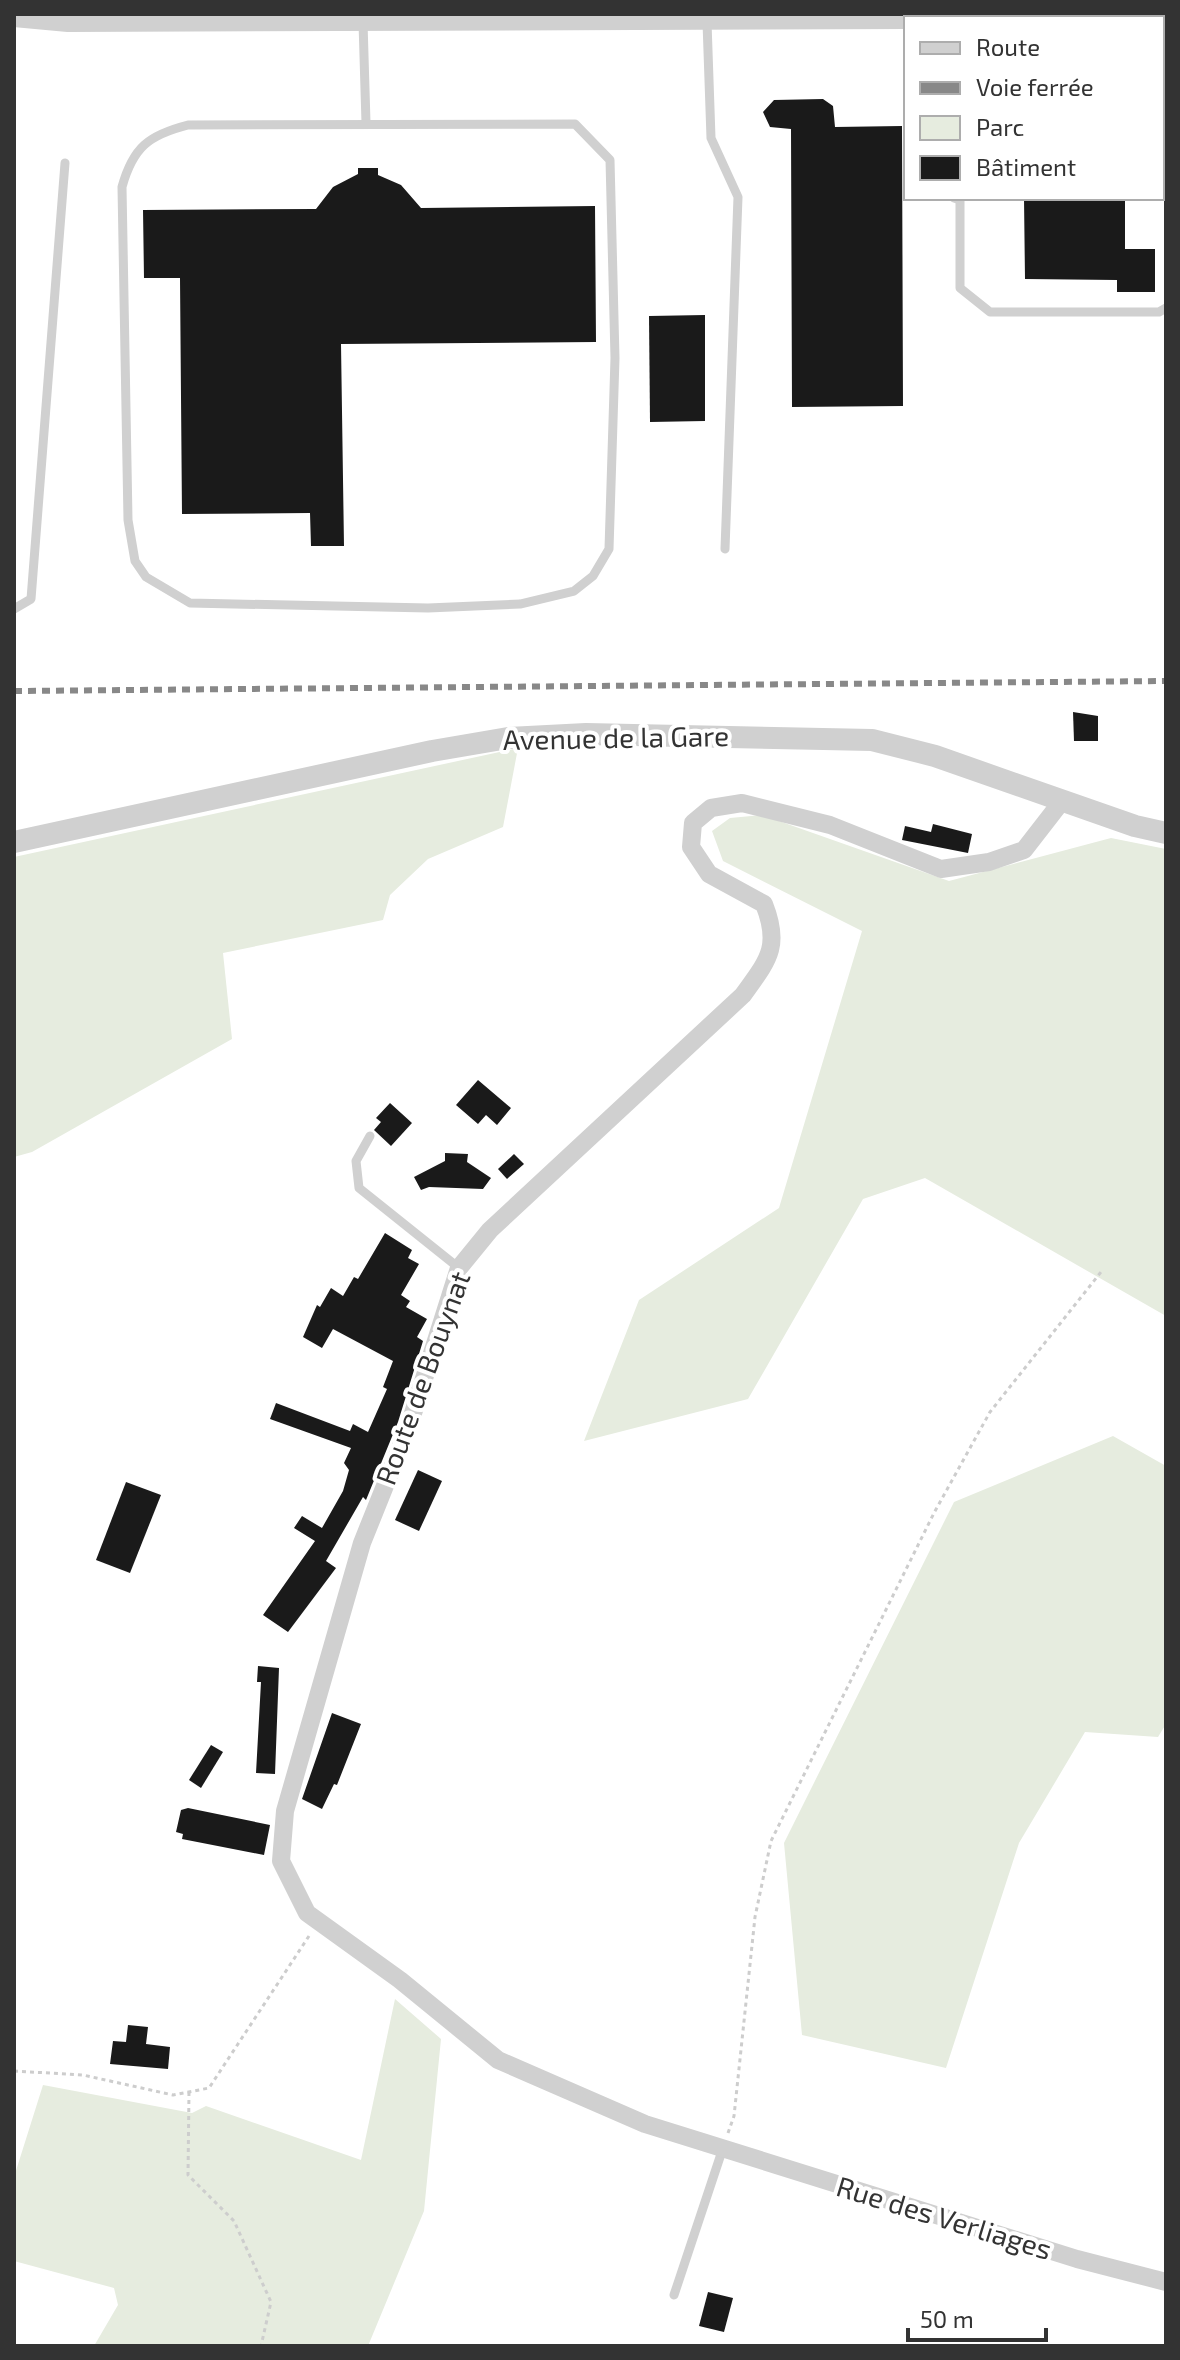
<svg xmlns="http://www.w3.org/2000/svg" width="1180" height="2360" viewBox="0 0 1180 2360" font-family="'Exo 2',sans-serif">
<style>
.green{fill:#e6ecdf}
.building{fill:#1a1a1a}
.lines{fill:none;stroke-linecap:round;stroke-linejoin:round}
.path{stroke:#cdcdcd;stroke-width:3;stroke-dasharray:4 4;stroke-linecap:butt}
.service{stroke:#d0d0d0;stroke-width:9}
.minor{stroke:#d0d0d0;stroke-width:18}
.tertiary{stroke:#d0d0d0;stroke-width:22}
.rail{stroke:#888;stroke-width:6;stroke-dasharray:8 6;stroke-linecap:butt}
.labels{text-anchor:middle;stroke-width:8;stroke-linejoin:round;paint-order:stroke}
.street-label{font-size:28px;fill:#333;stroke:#fff}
</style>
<rect width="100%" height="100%" fill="#fff"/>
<g class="green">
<path d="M518,748L503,827L428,859L390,895L383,920L223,953L232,1039L32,1152L14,1157V857Z"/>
<path d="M762,815L949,881L1111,838L1166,849V1316L925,1178L863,1199L748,1399L584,1441L639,1300L779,1208L862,931L723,861L712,831L730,818Z"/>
<path d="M1113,1436L1166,1466V1724L1158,1737L1085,1732L1019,1843L946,2068L802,2035L784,1843L954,1502Z"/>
<path d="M395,1999L441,2039L424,2211L368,2346H94L118,2305L114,2288L14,2261V2177L43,2085L192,2113L206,2106L361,2160Z"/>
</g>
<g class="building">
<path d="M823,99L833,106L835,127L902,126L903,406L792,407L791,129L770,127L763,112L774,100Z"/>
<path d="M358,168H378V175L401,185L421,208L595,206L596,342L341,344L344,546H311L310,513L182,514L180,278H144L143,210L316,209L333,187L358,174Z"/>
<path d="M1024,198H1125V249H1155V292H1117V280L1025,279Z"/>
<path d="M705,315V421L650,422L649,316Z"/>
<path d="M1073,712L1098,716V741H1074Z"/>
<path d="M933,824L972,834L968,853L902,840L905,826L931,832Z"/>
<path d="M478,1080L511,1108L497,1125L486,1115L478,1124L456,1105Z"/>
<path d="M390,1103L412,1123L391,1146L374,1130L381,1122L376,1118Z"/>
<path d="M445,1153L468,1154L467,1162L491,1178L483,1189L429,1187L421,1190L414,1177L445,1161Z"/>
<path d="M514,1154L524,1164L507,1179L498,1169Z"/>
<path d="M385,1233L412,1250L408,1258L419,1264L401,1295L410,1301L406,1307L427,1319L417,1337L423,1341L398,1422L366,1500L363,1497L326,1561L336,1568L288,1632L263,1615L315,1541L294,1528L302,1516L322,1528L343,1491L349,1470L344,1463L351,1448L270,1419L276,1403L350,1431L353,1424L368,1432L387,1389L383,1387L393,1361L333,1329L322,1348L303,1337L317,1305L320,1307L331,1288L343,1296L354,1277L358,1279Z"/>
<path d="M418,1470L442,1481L419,1531L395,1520Z"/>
<path d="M126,1482L161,1495L130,1573L96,1560Z"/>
<path d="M258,1666L279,1668L275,1774L256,1773L261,1682H257Z"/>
<path d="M332,1713L361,1724L337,1785L334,1784L322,1809L302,1799Z"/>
<path d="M211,1745L223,1752L201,1788L189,1780Z"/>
<path d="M188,1808L270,1825L264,1855L182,1839L183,1834L176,1832L181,1810Z"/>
<path d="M128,2025L148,2027L146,2044L170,2047L168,2069L110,2064L113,2041L126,2042Z"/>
<path d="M708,2292L733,2298L724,2332L699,2326Z"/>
</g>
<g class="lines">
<g class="path">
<path d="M14,2071L83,2075L173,2095L209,2088L309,1936"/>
<path d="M189,2092L188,2175L234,2221L271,2302L261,2346"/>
<path d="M728,2133L734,2116L755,1917L771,1841L934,1513L990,1412L1101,1272"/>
</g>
<g class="service">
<path d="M363,22L366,123"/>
<path d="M707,22L711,138L738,197L725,549"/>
<path d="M1162,109H1166"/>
<path d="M575,124L610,160L615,358L609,549L593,576L574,591L520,604L428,608L190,603L146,577L135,561L128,520L122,187C133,147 149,135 188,125Z"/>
<path d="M954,198L960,200V288L990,312H1159L1166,308"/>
<path d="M14,609L31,599L65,163"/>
<path d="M370,1136L356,1161L359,1188L459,1268"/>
<path d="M674,2295L723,2148"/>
</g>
<g class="minor">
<path d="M14,18L68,23L906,20"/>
<path d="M1162,19H1166"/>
<path d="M1062,801L1024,850L989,862L941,869L830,825L742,803L711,808L693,823L691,847L709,874L764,904C781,947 768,960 743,995L490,1230L459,1268L409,1426L362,1543L285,1811L281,1861L307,1913L400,1980L498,2060L645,2124L1077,2259L1166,2282"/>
</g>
<path class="tertiary" d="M14,842L432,751L508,738L586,734L872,740L935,756L1135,826L1166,833"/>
<path class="rail" d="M14,691L1166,681"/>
</g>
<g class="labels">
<g class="street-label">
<text transform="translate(616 738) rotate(-1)" y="10">Avenue de la Gare</text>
<text transform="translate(423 1378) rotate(-70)" y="10">Route de Bouynat</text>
<text transform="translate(944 2218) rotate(17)" y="10">Rue des Verliages</text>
</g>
</g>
<rect width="1180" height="2360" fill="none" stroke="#333333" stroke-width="32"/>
<rect x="904" y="16" width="260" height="184" fill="#ffffff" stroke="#adadad" stroke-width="2"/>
<rect x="920" y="42" width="40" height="12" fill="#d0d0d0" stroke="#adadad" stroke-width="2"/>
<text x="976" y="56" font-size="24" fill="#333333">Route</text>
<rect x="920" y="82" width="40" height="12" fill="#888888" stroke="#adadad" stroke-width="2"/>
<text x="976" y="96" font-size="24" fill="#333333">Voie ferrée</text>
<rect x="920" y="116" width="40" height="24" fill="#e6ecdf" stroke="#adadad" stroke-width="2"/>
<text x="976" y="136" font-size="24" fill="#333333">Parc</text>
<rect x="920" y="156" width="40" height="24" fill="#1a1a1a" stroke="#adadad" stroke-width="2"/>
<text x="976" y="176" font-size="24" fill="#333333">Bâtiment</text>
<path d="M908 2328v12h138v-12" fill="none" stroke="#333333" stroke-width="4"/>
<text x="920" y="2328" font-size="24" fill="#333333" stroke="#ffffff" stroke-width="6" paint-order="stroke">50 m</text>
</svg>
